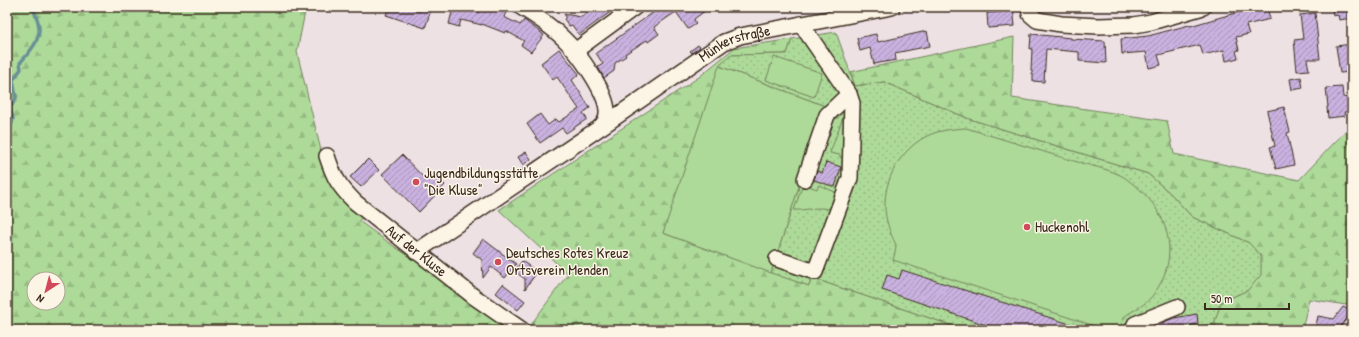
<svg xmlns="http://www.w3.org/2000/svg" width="1359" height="337" viewBox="0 0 1359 337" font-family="'Patrick Hand',sans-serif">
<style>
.forest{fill:url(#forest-firs);stroke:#74825c;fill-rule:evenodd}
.park{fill:url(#park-dots);stroke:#74825c}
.garden{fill:#adda99;stroke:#74825c}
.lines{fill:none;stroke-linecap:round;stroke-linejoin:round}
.stream{stroke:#699097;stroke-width:3.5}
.building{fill:url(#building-hatch);stroke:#3b2a1e}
.minor-casing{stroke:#3b2a1e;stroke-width:18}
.minor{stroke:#fcf5e5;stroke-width:15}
.poi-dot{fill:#d1495b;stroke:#fcf5e5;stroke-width:1.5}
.labels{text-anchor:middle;stroke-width:3;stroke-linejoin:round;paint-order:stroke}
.street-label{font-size:15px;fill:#3b2a1e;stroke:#fcf5e5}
.poi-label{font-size:15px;fill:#3b2a1e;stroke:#fcf5e5;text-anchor:start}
</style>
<defs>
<pattern id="forest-firs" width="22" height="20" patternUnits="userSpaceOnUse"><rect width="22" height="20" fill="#adda99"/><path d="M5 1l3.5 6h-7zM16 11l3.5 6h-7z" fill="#96bb83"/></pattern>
<pattern id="park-dots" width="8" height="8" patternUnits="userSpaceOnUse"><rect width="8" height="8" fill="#adda99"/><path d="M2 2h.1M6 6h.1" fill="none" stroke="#96bb83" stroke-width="1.8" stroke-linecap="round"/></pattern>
<pattern id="building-hatch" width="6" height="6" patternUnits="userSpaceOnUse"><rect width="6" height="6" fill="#cab2e0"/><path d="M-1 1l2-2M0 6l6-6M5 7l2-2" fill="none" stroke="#a591b5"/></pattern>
</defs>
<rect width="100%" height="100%" fill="#ede1e4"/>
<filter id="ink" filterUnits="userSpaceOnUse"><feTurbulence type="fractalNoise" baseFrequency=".025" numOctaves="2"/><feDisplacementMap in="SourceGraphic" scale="8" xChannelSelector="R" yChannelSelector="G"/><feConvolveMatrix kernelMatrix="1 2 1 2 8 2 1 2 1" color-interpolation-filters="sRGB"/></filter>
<g filter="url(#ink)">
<g class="forest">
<path d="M7,7H306L297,52L325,167L364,215L359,221L392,245L522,330H7ZM34,279H58V303H34Z"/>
<path d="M1014,37L1012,98L1167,121L1174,154L1299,180L1352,124V306L1309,299L1302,330H1182L1214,324L1221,302L1248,290L1249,243L1192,217L1171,194L1148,174L969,119L884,82L855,86L850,72Z"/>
<path d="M792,39L787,54L731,55L663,233L809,286L812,278L965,330H527L568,274L499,210L699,77L734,48Z"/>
</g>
<path class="park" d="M836,32L855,86L884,82L969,119L1148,174L1171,194L1192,217L1249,243L1261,256V275L1248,290L1221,302L1214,324L1182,330H965L812,278L809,286L771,273L825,106L719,66L731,55L787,54L792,39Z"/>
<g class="garden">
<path d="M774,57L822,73L814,97L766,80Z"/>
<path d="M719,66L825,106L771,273L663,233Z"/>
<path d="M846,109L847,159L840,157V155L830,153Z"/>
<path d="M966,128C1002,139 1038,150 1074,161C1088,165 1108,169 1120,175C1125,177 1129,181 1133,184C1169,211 1182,257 1153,295C1143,308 1135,308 1124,317L1120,330H1107L893,260C894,256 896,250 896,245C895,242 892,237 891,234C888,226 885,216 885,207C884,179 900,151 925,137C938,130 952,129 966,128Z"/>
<path d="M803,184L817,189L819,185L835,192L831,207L828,209C817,206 805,211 794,210Z"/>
</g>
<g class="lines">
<g class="stream">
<path d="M7,139L13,119L10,108L16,98L13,80L21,69L20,63C30,51 43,39 38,22C37,17 34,13 33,7"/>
<path d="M7,282L10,298"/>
</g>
</g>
<g class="building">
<path d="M389,7H406L419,11V7H432L425,28L386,15Z"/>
<path d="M481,7H499L507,10L504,17L520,25L524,20L544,35L531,52L521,45L524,41L506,31L505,33L482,24V25L461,20L459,27L449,24L453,8L479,12Z"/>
<path d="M595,7H617L579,35L572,25L569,26L564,19L566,17L564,14L581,17Z"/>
<path d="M661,7H710L694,19L696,24L688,29L676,12L667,18L654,27L659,34L648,42L647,40L625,54L626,56L615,63L614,71L604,78L598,67L603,64L596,53Z"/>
<path d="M1000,7H1013L1015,26L988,28L987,13L1000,12Z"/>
<path d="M1256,7H1267L1270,19L1246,25L1249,34L1236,37L1239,50L1236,51L1238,58L1226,61L1224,50L1203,55L1200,45L1158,55L1161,65L1149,68L1146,52L1122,54L1121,39L1148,36L1189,25L1190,26Z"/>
<path d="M1332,7H1352V18L1339,20L1338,15L1333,16Z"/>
<path d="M1315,13L1320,59H1307L1309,70L1297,71L1294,40L1303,39L1300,15Z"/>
<path d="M927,31L930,46L895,53L896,60L874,64L870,48L860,51L857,38L876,34L878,42Z"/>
<path d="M1031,34L1071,38V39L1105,41L1106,63L1079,61V52L1046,49L1044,82L1033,81V74H1032V71H1031L1032,49H1030Z"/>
<path d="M1352,44V72L1340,73L1336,46Z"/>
<path d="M698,45L700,47L692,53L690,51Z"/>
<path d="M559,49L579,74L572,80L590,108L583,113L587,119L566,133L562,128L540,143L527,124L540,114L548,125L556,119L559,122L579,109L557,77L553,80L541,63Z"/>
<path d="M1301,77L1303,88L1292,90L1290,79Z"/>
<path d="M1342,87L1343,97L1352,99V111L1344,112L1345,116L1328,118L1327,107H1328L1326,88Z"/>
<path d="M1284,107L1290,132L1287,133L1294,165L1276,169L1270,147L1275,146L1267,111Z"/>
<path d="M526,152L531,159L523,165L518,157Z"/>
<path d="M402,155L426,180L433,173L445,185L419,212L382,174Z"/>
<path d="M368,159L379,170L361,187L350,177Z"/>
<path d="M826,162L841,167L835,187L814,180L817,171L822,173Z"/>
<path d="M483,239L516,264L505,278L491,267L483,278L482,260L473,253Z"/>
<path d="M522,261L537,272L525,289V279L514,271Z"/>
<path d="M902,270L1082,328V330H1001L882,290L887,275L899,279Z"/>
<path d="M503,284L525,301L518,310L496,293Z"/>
<path d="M1343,307L1352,311V312L1338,330H1315L1318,316L1334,319Z"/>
<path d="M1197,314L1198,324L1175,328V327L1144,330L1174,318Z"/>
</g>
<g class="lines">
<g class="minor-casing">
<g id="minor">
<path d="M1029,7L1030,14L1037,20L1061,24L1098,26L1134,25L1151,22L1203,7"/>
<path d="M575,51L635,7"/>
<path id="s1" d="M601,127L724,42L740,36L892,7"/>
<path id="s2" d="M327,156C334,178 339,186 355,202L473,296L522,330"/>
<path d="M805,179L827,115L849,94"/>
<path d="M416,252L598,129C603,125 607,120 607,114C609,94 577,51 563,38C550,25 536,16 521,7"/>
<path d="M777,259L815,272L850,178L852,103L849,94L801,24"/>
<path d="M1133,330L1135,324L1177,307"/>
</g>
</g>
<use href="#minor" class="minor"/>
</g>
</g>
<g class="poi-dot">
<circle cx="416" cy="182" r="4"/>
<circle cx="1027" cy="227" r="4"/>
<circle cx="498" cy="262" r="4"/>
</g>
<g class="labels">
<g class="street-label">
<text dy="5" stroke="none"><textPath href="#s1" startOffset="159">Münkerstraße</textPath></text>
<text dy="5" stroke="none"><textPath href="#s2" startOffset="133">Auf der Kluse</textPath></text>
</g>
<g class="poi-label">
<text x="424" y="178">Jugendbildungsstätte<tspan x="424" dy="17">"Die Kluse"</tspan></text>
<text x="1035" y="232">Huckenohl</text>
<text x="506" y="258">Deutsches Rotes Kreuz<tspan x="506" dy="17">Ortsverein Menden</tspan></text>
</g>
</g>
<rect width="1359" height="337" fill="none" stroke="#fcf5e5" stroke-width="24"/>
<rect x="12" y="12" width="1335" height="313" fill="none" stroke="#3b2a1e" stroke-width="1.5" filter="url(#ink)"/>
<g transform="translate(46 291) rotate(216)"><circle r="19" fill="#fcf5e5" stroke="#afa495"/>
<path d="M0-3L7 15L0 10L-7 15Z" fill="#d1495b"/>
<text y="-6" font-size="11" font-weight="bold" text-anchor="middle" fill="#3b2a1e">N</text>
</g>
<path d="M1205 303v6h84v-6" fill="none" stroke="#3b2a1e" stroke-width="2"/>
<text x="1211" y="303" font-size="12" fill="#3b2a1e" stroke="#fcf5e5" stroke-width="3" paint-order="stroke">50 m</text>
</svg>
